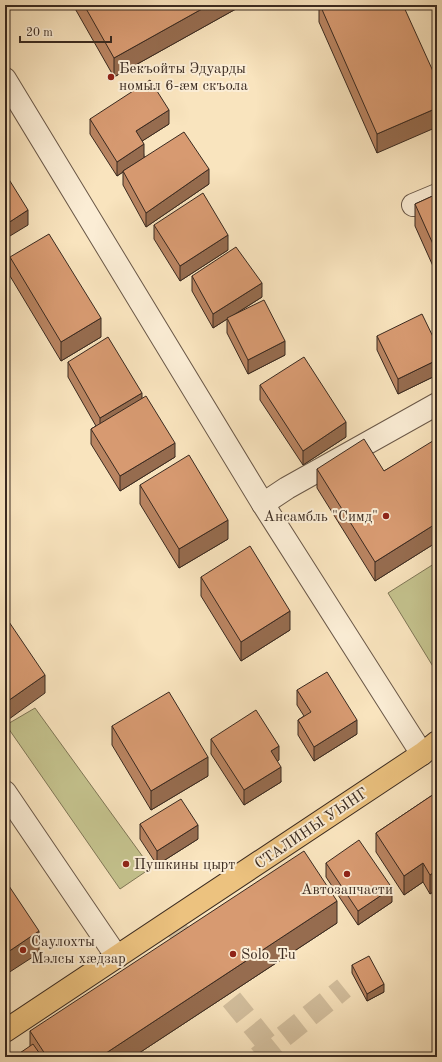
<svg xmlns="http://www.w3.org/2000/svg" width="442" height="1062" viewBox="0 0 442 1062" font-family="'Old Standard TT',serif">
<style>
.green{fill:#c4c28d;stroke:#7f7656}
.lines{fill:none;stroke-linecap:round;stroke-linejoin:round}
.minor-tunnel{stroke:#d3bf9e;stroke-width:22;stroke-dasharray:22 11;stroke-linecap:butt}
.minor-casing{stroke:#6a5848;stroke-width:24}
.major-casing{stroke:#3a2a20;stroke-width:24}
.minor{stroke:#fbedd5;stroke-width:22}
.major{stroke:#ecc27f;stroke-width:22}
.wall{fill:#b98461;stroke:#3a2a20}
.shaded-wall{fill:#966c4f;stroke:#3a2a20}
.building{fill:#d79a71;stroke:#3a2a20}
.poi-dot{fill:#8f2418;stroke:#fbedd5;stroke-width:1.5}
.labels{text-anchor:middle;stroke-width:4;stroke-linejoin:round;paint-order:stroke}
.poi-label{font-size:15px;fill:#3a2a20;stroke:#fbedd5;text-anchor:start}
.street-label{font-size:15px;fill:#3a2a20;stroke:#fbedd5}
</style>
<rect width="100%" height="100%" fill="#f9e4be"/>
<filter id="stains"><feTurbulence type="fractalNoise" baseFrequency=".005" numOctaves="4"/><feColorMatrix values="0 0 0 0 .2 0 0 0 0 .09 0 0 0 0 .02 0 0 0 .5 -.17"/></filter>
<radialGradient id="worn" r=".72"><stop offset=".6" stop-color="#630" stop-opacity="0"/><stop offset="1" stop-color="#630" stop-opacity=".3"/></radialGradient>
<g class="green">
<path d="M437,562V673L388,593Z"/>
<path d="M35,708L151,868L120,889L6,725Z"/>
</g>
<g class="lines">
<g class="minor-tunnel">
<path d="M171,921L190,948L270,1047"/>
<path d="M258,1057L344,988"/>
</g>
<g class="minor-casing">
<g id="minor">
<path d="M5,79L263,504L422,754"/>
<path d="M413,205L437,195"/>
<path d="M263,504L287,488L437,404"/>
<path d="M5,792L117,957"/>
</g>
</g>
<g class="major-casing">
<path id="major" d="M5,1031L422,754L437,742"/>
</g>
<use href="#minor" class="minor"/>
<use href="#major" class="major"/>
</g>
<g class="wall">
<path d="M73,5H243L114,77Z"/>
<path d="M319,5H403L377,153L319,22Z"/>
<path d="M90,119L169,124L142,141L144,157L209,184L146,227L123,185V172L117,176L90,134Z"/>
<path d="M437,194V275L415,226V204Z"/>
<path d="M154,225L228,250L180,281L154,239Z"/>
<path d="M10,257L101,337L61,361L10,276Z"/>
<path d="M192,276L262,297L234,315L285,355L248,374L227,333V319L213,328L192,291Z"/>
<path d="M377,336L437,345V375L398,394L377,350Z"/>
<path d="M68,362L142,398L175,457L120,491L91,444V429L96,426L68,377Z"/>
<path d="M260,385L346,437L303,465L260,400Z"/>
<path d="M437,441V542L375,581L317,488V469L384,471Z"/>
<path d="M140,485L228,539L179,568L140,504Z"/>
<path d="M201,577L290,630L241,661L201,596Z"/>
<path d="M297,690L357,734L314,761L298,735V720L304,716L297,705Z"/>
<path d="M112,726L208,776L151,810L112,745Z"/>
<path d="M211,739L279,760L277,761L281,782L244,805L211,754Z"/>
<path d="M437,792V889L430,894L423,882L404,895L376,852V833Z"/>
<path d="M140,824L198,839L157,865L140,839Z"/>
<path d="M326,863L392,902L358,925L326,877Z"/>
<path d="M337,923L133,1057H14L30,1047V1031Z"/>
<path d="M352,965L384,992L367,1001L352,973Z"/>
</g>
<g class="shaded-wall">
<path d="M209,5H243L114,77V58Z"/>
<path d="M437,108V127L377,153V134Z"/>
<path d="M169,110V124L136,145V131Z"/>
<path d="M144,144V158L123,171V172L117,176V162Z"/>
<path d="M209,169V184L146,227V213Z"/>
<path d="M28,210V225L5,239V225Z"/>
<path d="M228,235V250L180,281V266Z"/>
<path d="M262,283V297L213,328V314Z"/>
<path d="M101,318V337L61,361V342Z"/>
<path d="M285,341V355L248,374V360Z"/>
<path d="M437,360V375L398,394V379Z"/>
<path d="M142,393V408L100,433V418Z"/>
<path d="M346,422V437L303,465V451Z"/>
<path d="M175,443V457L120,491V476Z"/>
<path d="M228,520V539L179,568V549Z"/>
<path d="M437,523V542L375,581V562Z"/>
<path d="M290,611V630L241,661V642Z"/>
<path d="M45,675V693L5,722V703Z"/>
<path d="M357,720V734L314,761V747Z"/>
<path d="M279,746V760L271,766V751Z"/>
<path d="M208,757V776L151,810V791Z"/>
<path d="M281,767V782L244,805V790Z"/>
<path d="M198,825V839L157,865V851Z"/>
<path d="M423,863V882L404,895V876Z"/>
<path d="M437,870V889L430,894V875Z"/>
<path d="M392,888V902L358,925V911Z"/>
<path d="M337,901V923L133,1057H100Z"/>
<path d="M39,931V953L5,975V954Z"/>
<path d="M384,984V992L367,1001V994Z"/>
</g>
<g class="building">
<path d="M84,5H209L114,58Z"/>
<path d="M320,5H403L437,80V108L377,134Z"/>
<path d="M150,80L169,110L136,131L144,144L117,162L90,119Z"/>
<path d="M184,132L209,169L146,213L123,171Z"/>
<path d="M5,173L28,210L5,225Z"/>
<path d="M203,193L228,235L180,266L154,225Z"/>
<path d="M437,194V253L415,204Z"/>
<path d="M49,234L101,318L61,342L10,257Z"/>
<path d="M236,247L262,283L213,314L192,276Z"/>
<path d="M264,300L285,341L248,360L227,318Z"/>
<path d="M422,314L437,345V360L398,379L377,336Z"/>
<path d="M108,337L142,393L100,418L68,362Z"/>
<path d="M304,357L346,422L303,451L260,385Z"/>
<path d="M146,396L175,443L120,476L91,429Z"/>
<path d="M364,439L384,471L436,439L437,441V523L375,562L317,469Z"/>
<path d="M189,455L228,520L179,549L140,485Z"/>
<path d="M250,546L290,611L241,642L201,577Z"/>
<path d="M5,616L45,675L5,703Z"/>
<path d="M327,672L357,720L314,747L298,720L311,712L297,690Z"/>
<path d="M169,692L208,757L151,791L112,726Z"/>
<path d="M256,710L279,746L271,751L281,767L244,790L211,739Z"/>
<path d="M437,792V870L430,875L423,863L404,876L376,833Z"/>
<path d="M181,799L198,825L157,851L140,824Z"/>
<path d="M359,840L392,888L358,911L326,863Z"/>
<path d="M304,851L337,901L100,1057H47L30,1031Z"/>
<path d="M5,880L39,931L5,954Z"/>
<path d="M369,956L384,984L367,994L352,965Z"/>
<path d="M33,1044L42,1057H14Z"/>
</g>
<g class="poi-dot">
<circle cx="111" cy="77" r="4"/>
<circle cx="386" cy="516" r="4"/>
<circle cx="126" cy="864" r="4"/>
<circle cx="347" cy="874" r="4"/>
<circle cx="23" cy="950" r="4"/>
<circle cx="233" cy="954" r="4"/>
</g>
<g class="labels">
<g class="poi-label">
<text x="119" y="73">Бекъойты Эдуарды<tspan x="119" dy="17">номыл 6-æм скъола</tspan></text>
<text x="378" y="521" text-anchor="end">Ансамбль "Симд"</text>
<text x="134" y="869">Пушкины цырт</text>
<text x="347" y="894" text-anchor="middle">Автозапчасти</text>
<text x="31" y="946">Саулохты<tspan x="31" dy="17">Мэлсы хæдзар</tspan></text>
<text x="241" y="959">Solo_Tu</text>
</g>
<g class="street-label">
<text transform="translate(311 828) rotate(-34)" y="5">СТАЛИНЫ УЫНГ</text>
</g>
</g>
<rect width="442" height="1062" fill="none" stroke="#f9e4be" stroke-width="20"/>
<rect x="6" y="6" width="430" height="1050" fill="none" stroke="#3a2a20" stroke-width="2"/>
<rect x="10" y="10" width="422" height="1042" fill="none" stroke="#3a2a20"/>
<path d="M20 36v6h91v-6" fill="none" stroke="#3a2a20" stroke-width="2"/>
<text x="26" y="36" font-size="12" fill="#3a2a20" stroke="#fbedd5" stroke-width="3" paint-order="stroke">20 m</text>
<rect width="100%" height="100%" filter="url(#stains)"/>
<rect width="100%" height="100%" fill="url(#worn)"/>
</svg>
